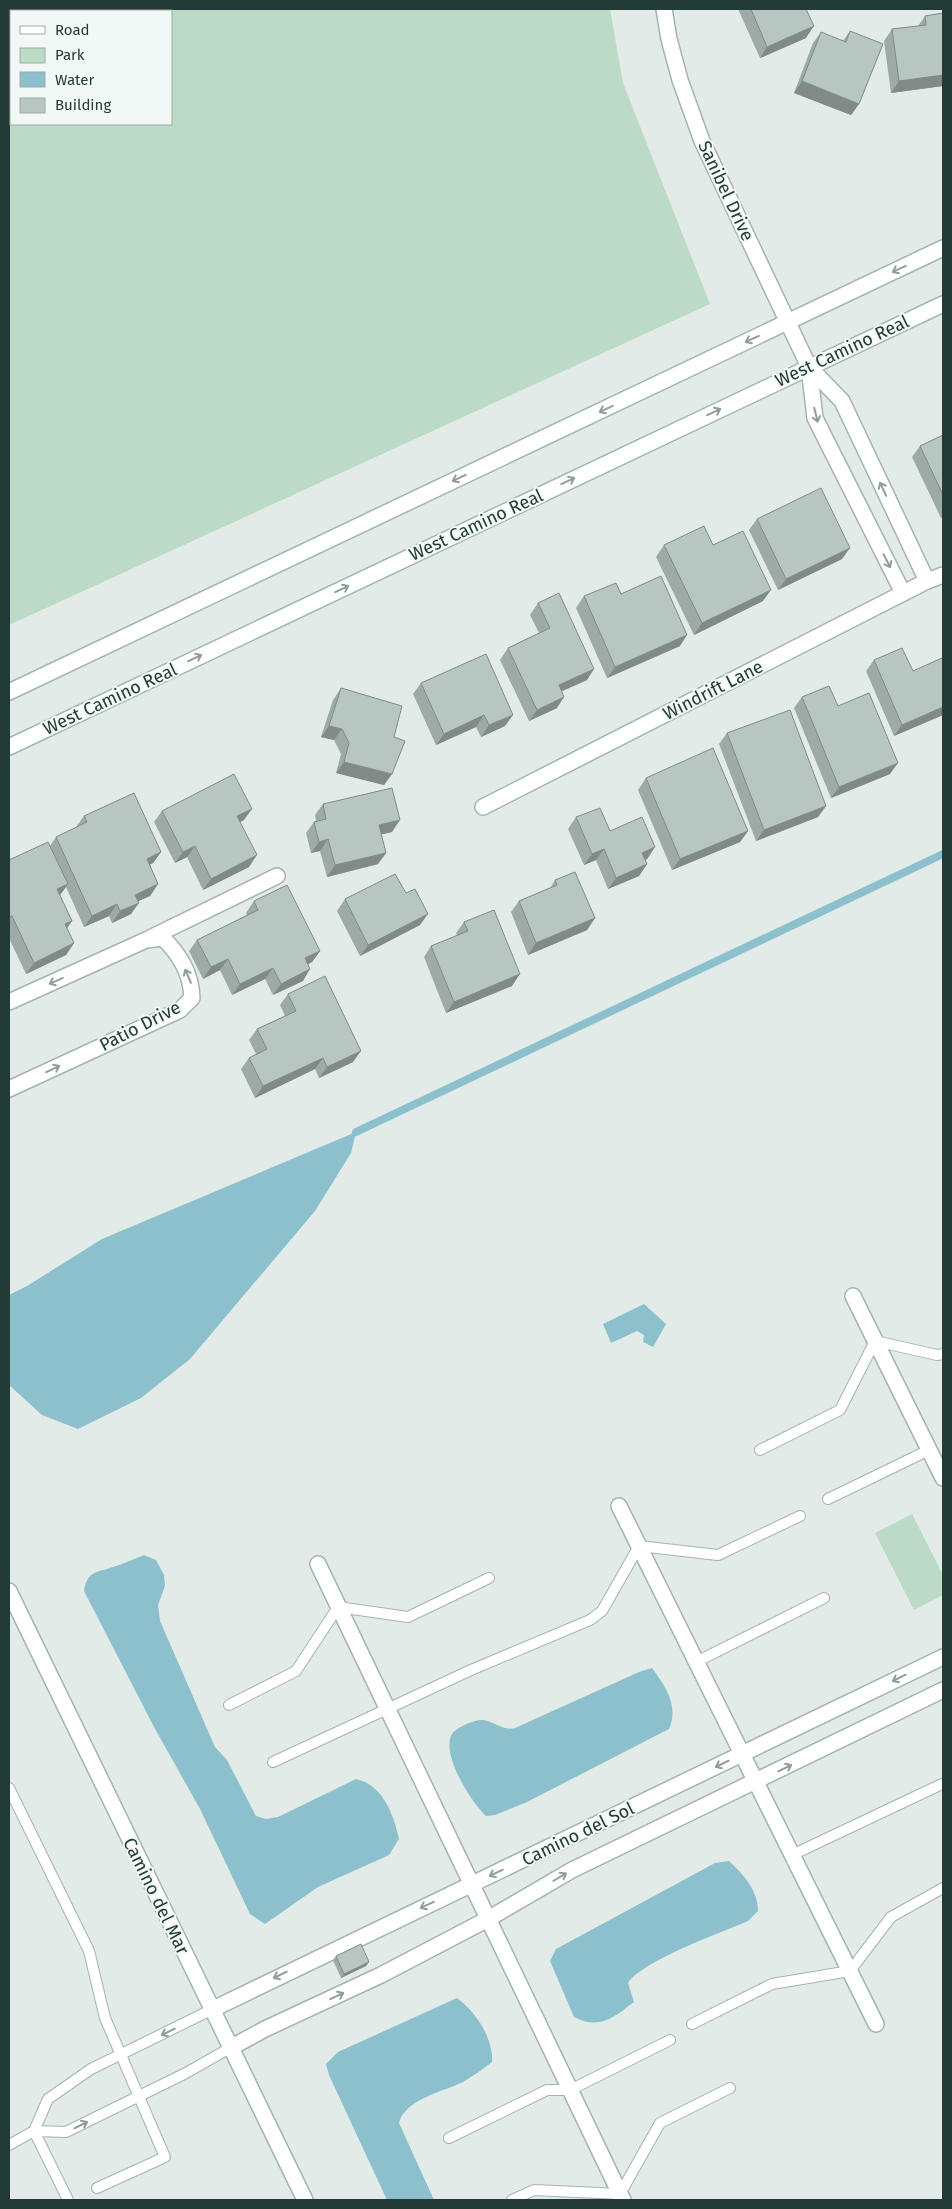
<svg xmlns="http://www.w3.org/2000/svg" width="952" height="2209" viewBox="0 0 952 2209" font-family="'Fira Sans',sans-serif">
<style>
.green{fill:#bcdbc6;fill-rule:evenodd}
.water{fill:#8dc0cd}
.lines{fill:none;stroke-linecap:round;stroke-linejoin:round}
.stream{stroke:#8dc0cd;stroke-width:8}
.lane-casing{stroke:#a5b3ae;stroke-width:12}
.street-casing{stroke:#a5b3ae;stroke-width:18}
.secondary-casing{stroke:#a1b6b0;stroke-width:18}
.lane{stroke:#fff;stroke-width:10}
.street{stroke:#fff;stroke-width:15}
.secondary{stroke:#fff;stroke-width:15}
.wall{fill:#9daaa6}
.shaded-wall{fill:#808b87}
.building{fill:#b7c6c1;stroke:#808b87}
.oneway{stroke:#919d9a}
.labels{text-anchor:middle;stroke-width:4;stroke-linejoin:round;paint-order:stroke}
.street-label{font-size:18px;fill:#233b36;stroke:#f2f8f5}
</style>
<rect width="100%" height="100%" fill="#e2ebe7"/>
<g class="green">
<path d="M9,9H610L623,83L710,304L9,625ZM11,11H171V124H11Z"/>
<path d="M912,1514L943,1575V1595L914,1610L875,1533Z"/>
</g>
<g class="water">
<path d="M356,1132L351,1153L315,1211L190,1359L141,1398L78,1429L42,1415L9,1385V1295L27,1286L102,1239Z"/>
<path d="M644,1304L666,1324L653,1347L643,1342L644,1335L637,1331L611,1343L603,1324Z"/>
<path d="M144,1555L156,1560L164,1575L165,1586L158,1605L160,1621L215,1747L227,1760L256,1816L266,1819L278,1817L356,1779C383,1785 394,1815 399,1839L389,1855L318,1887L265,1924L250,1914L200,1809L154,1727L84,1591C88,1570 96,1573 113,1567C123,1564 133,1559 144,1555Z"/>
<path d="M652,1668C666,1687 679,1706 669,1729L525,1803L495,1815L486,1816C472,1803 440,1754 452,1734C456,1728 468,1723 475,1721C490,1716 501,1732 515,1728L639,1672Z"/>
<path d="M729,1861C743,1874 758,1890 758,1911L748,1921C720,1933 642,1961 628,1983L634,2002C613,2018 599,2030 574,2017L550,1961L556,1949L715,1863Z"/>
<path d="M457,1998C475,2011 494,2039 492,2062C483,2069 473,2076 463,2082C443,2092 405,2099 399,2123L434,2200H387L329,2075L326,2064L338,2052Z"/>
</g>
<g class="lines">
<path class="stream" d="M356,1132L943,854"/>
<g class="lane-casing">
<g id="lane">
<path d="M760,1450L840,1410L875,1341L937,1355L943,1354"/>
<path d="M828,1499L929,1450"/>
<path d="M696,1662L824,1598"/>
<path d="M229,1705L296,1671L338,1607L408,1617L489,1578"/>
<path d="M273,1762L471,1670L590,1620L602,1611L639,1546L718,1555L800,1516"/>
<path d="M9,1788L89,1951L105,2018L165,2157L97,2188"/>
<path d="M792,1855L942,1784"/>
<path d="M692,2024L772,1984L850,1971L891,1917L943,1888"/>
<path d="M34,2131L48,2099L91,2069L211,2010"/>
<path d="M34,2131L68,2200"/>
<path d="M449,2138L547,2090H570L670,2040"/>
<path d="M9,2145L34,2131L66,2132L186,2073L230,2048"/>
<path d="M512,2200L534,2190L620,2194L660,2123L730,2088"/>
</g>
</g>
<g class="street-casing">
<g id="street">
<path d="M664,9L669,39L680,80L702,141L809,367L815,418L903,593"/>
<path d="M809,367L842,401L927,581"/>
<path d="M483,807L927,581L943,575"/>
<path d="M150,938L277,876"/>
<path d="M9,1002L146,940L163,938C180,955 191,973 192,998L180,1010L9,1089"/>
<path d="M853,1296L943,1478"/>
<path d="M619,1506L876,2024"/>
<path d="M318,1564L623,2200"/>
<path d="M211,2010L943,1657"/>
<path d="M230,2048L265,2029L381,1975L488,1919L572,1870L943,1690"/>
</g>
</g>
<g class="secondary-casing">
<g id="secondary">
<path d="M9,692L943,248"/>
<path d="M9,747L943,304"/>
<path d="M9,1591L305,2200"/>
</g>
</g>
<use href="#lane" class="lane"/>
<use href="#street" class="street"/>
<use href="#secondary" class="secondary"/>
</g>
<g class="wall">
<path d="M738,9H806V38L760,58Z"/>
<path d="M943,13V86L891,93L884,41L892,29L918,26L925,16Z"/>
<path d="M850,31L859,104L851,115L794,93L813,43L821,32L843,41Z"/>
<path d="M943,435V517L941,518L912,457L920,446Z"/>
<path d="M757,519L842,559L778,590L749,530Z"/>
<path d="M664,545H713L763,601L694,635L656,557Z"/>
<path d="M584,596L680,646L607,678L576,608Z"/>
<path d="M538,603L587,680L562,691L557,708L529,721L500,660L508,648L539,633L530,615Z"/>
<path d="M874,660L913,671L943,662V715L894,736L866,671Z"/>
<path d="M421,683L505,726L481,737L476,727L436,745L413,694Z"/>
<path d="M341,688L392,774L384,785L336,773L341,754L334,740L321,737L333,700Z"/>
<path d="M802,697L838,706L890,774L831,798L794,708Z"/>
<path d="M727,733L826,806L818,817L756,841L719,744Z"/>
<path d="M646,778L748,831L740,842L672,870L638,790Z"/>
<path d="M323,804L392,832L381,834L386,853L378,864L327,877L320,851L311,853L306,833L314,822L316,821L315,815Z"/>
<path d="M162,811L244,820L240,822L249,867L203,890L187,857L175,863L154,822Z"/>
<path d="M84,816L161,852L153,863L150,865L158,884L150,896L138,901L131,914L112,923L109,916L84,927L66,887L60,895L72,921L67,928L74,943L66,955L26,974L9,938V860L50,846L56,837L76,827Z"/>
<path d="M576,817L655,847L647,859L645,860L647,864L639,876L608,889L596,860L584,865L568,829Z"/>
<path d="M555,880L595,918L587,930L528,955L511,912L519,901L550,888Z"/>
<path d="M345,899L420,925L360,956L337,911Z"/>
<path d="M254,901L320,951L312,962L308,964L303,981L273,995L265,979L232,995L220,970L203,979L189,951L197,940L247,915L246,913Z"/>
<path d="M464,922L512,986L446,1013L424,957L431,946L457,936L456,933Z"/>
<path d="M288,994L353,1062L319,1078L315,1069L255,1098L241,1069L249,1058L256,1054L249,1040L257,1029L285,1016L280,1005Z"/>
<path d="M336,1956L369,1962L366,1966L341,1978L333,1960Z"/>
</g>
<g class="shaded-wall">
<path d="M814,26L806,38L760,58L767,47Z"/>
<path d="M943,75V86L891,93L899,81Z"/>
<path d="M802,81L859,104L851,115L794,93Z"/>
<path d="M850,548L842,559L778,590L786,579Z"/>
<path d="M771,590L763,601L694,635L702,623Z"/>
<path d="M687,635L680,646L607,678L615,667Z"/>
<path d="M594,669L587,680L551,696L559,685Z"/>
<path d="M564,697L557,708L529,721L537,710Z"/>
<path d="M943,707V715L894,736L902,725Z"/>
<path d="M484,715L476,727L436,745L444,734Z"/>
<path d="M513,715L505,726L481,737L489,725Z"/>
<path d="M329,726L342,729L334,740L321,737Z"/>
<path d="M344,762L392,774L384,785L336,773Z"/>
<path d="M898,763L890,774L831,798L839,787Z"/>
<path d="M826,806L818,817L756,841L764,830Z"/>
<path d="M252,809L244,820L229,828L237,816Z"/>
<path d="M400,820L392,832L371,837L379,825Z"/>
<path d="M748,831L740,842L672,870L680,859Z"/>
<path d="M328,839L320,851L311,853L319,842Z"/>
<path d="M195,846L187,857L175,863L183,852Z"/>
<path d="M655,847L647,859L634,864L642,853Z"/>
<path d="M604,849L596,860L584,865L592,854Z"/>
<path d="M161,852L153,863L139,870L147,859Z"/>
<path d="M386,853L378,864L327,877L335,865Z"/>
<path d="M257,855L249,867L203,890L211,879Z"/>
<path d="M647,864L639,876L608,889L616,878Z"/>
<path d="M68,884L60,895L57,889Z"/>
<path d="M158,884L150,896L127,906L135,895Z"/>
<path d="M139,903L131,914L112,923L120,911Z"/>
<path d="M117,904L109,916L84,927L92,916Z"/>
<path d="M428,914L420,925L360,956L368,945Z"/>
<path d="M595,918L587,930L528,955L536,943Z"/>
<path d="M72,921L64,932L65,924Z"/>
<path d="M74,943L66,955L26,974L34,963Z"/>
<path d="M320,951L312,962L297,970L305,958Z"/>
<path d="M228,959L220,970L203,979L211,967Z"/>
<path d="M273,968L265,979L232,995L240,984Z"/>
<path d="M310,969L303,981L273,995L281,984Z"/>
<path d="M520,974L512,986L446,1013L454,1002Z"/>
<path d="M361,1051L353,1062L319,1078L327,1067Z"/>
<path d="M323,1058L315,1069L255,1098L263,1086Z"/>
<path d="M369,1962L366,1966L341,1978L344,1974Z"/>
</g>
<g class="building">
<path d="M751,9H806L814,26L767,47Z"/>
<path d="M943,13V75L899,81L892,29L926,25L925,16Z"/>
<path d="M850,31L883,44L859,104L802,81L821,32L846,42Z"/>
<path d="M943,435V495L920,446Z"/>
<path d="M821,488L850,548L786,579L757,519Z"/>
<path d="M704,526L713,545L743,531L771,590L702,623L664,545Z"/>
<path d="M661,576L687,635L615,667L584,596L616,583L621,594Z"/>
<path d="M559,593L594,669L559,685L564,697L537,710L508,648L550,628L538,603Z"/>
<path d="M902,648L913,671L942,658L943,662V707L902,725L874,660Z"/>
<path d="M486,654L513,715L489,725L484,715L444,734L421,683Z"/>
<path d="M829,686L838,706L869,693L898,763L839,787L802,697Z"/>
<path d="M341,688L402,706L394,737L405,741L392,774L344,762L349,743L342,729L329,726Z"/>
<path d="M790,710L826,806L764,830L727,733Z"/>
<path d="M713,748L748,831L680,859L646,778Z"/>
<path d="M234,774L252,809L237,816L257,855L211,879L195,846L183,852L162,811Z"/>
<path d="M392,788L400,820L379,825L386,853L335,865L328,839L319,842L314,822L326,819L323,804Z"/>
<path d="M134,793L161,852L147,859L158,884L135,895L139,903L120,911L117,904L92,916L56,837L87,822L84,816Z"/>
<path d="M600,808L610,831L642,817L655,847L642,853L647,864L616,878L604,849L592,854L576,817Z"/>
<path d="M48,842L68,884L57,889L72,921L65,924L74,943L34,963L12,916L9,917V860Z"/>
<path d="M575,872L595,918L536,943L519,901L557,885L555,880Z"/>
<path d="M395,874L406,893L415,889L428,914L368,945L345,899Z"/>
<path d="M287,885L320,951L305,958L310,969L281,984L273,968L240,984L228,959L211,967L197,940L258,910L254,901Z"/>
<path d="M494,910L520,974L454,1002L431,946L468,931L464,922Z"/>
<path d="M325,976L361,1051L327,1067L323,1058L263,1086L249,1058L267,1049L257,1029L296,1011L288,994Z"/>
<path d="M361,1944L369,1962L344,1974L336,1956Z"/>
</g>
<defs><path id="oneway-shaft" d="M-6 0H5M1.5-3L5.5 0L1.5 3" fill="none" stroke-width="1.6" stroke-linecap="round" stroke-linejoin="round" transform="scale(1.25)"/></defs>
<g class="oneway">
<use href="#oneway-shaft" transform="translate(899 269) rotate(155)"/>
<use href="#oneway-shaft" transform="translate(752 339) rotate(155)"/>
<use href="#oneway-shaft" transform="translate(606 409) rotate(155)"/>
<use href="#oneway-shaft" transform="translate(714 412) rotate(-25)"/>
<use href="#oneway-shaft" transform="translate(816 415) rotate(76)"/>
<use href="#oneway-shaft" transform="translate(459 478) rotate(155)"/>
<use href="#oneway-shaft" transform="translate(568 481) rotate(-25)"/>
<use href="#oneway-shaft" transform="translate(883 489) rotate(-115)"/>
<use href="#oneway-shaft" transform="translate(887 561) rotate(63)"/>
<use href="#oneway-shaft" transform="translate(342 589) rotate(-25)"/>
<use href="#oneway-shaft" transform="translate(195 658) rotate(-25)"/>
<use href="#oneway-shaft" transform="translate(188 976) rotate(-113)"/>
<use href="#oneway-shaft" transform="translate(56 981) rotate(156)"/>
<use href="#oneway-shaft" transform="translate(53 1069) rotate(-25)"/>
<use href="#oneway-shaft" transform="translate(899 1678) rotate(154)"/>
<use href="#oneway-shaft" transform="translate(722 1764) rotate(154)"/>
<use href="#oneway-shaft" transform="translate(785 1768) rotate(-26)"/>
<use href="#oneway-shaft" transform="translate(496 1873) rotate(154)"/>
<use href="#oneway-shaft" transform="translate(560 1877) rotate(-30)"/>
<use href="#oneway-shaft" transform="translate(427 1905) rotate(155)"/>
<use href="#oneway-shaft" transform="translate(280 1975) rotate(154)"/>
<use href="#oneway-shaft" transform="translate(337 1996) rotate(-25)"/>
<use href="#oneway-shaft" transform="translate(168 2032) rotate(154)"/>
<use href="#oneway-shaft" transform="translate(81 2125) rotate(-26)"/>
</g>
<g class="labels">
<g class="street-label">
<text transform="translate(726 191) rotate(65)" y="6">Sanibel Drive</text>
<text transform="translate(842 351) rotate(-25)" y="6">West Camino Real</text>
<text transform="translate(476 525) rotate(-25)" y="6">West Camino Real</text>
<text transform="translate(713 690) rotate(-27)" y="6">Windrift Lane</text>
<text transform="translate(110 699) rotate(-25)" y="6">West Camino Real</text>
<text transform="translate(140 1026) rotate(-27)" y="6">Patio Drive</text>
<text transform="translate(578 1834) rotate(-26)" y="6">Camino del Sol</text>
<text transform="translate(156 1896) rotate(64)" y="6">Camino del Mar</text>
</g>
</g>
<rect width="952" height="2209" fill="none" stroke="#233b36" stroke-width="20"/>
<rect x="10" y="10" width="162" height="115" fill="#f2f8f5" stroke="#9faca9"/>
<rect x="20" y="26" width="25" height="8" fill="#ffffff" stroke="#9faca9"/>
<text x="55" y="35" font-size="15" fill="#233b36">Road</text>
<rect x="20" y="48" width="25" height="15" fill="#bcdbc6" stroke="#9faca9"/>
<text x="55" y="60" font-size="15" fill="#233b36">Park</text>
<rect x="20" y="72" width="25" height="15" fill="#8dc0cd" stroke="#9faca9"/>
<text x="55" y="85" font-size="15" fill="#233b36">Water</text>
<rect x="20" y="98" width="25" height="15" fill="#b7c6c1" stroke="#9faca9"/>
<text x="55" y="110" font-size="15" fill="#233b36">Building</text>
</svg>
